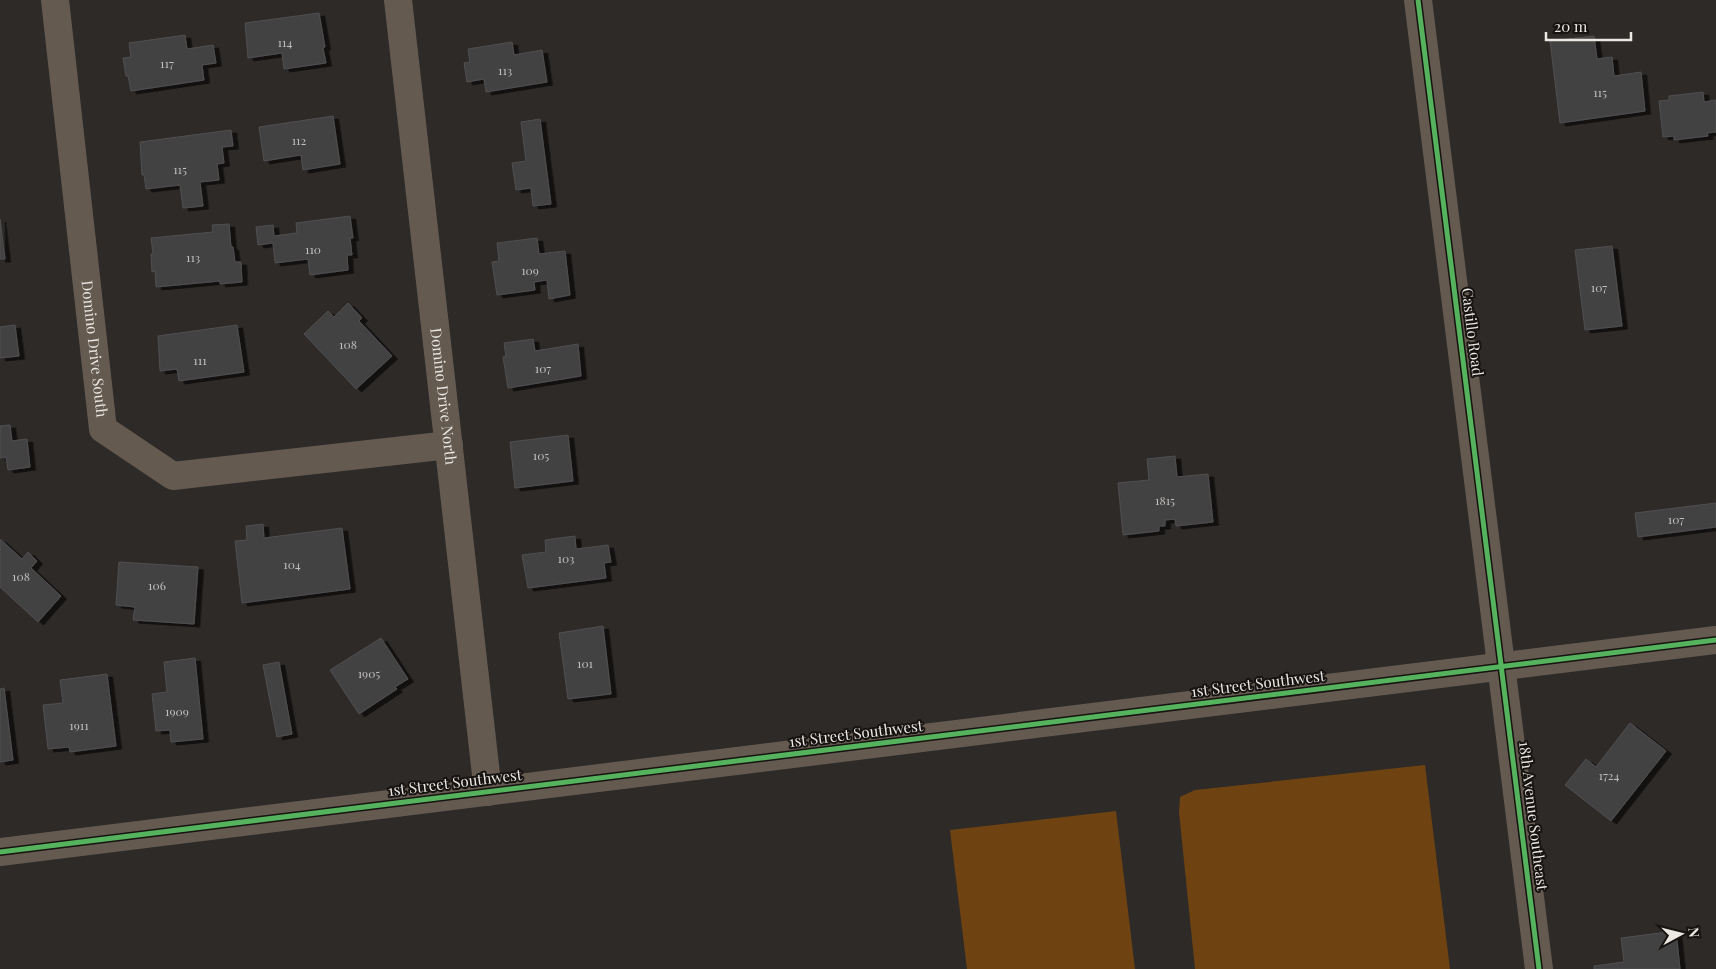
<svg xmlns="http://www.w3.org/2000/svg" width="1716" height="969" viewBox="0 0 1716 969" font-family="'Playfair Display',serif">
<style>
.water{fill:#6e4311}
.building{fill:#434242;stroke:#504f50;filter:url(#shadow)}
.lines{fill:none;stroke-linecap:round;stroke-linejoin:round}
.minor{stroke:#655a50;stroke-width:28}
.tertiary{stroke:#655a50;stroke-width:28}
.cycleway-casing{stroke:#161311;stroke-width:8}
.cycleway{stroke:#56b35d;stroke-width:5}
.labels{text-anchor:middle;stroke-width:4;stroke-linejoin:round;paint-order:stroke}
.number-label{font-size:12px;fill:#c1bebc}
.street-label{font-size:15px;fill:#ebe8e4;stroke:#161311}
</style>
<defs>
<filter id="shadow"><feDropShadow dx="5.5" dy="3" stdDeviation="0" flood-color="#0009"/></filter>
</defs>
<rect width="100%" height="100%" fill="#2d2a28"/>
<g class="water">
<path d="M1425,765L1450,969H1195L1179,812L1180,797L1195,790Z"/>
<path d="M1116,811L1135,969H967L950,830Z"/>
</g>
<g class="building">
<path d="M319,13L325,47L323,48L326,63L284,69L282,53L248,58L245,23Z"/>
<path d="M185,35L187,49L213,45L216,63L202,65L204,80L131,91L128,76H126L123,58L131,57L129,43Z"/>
<path d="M1594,36L1597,59L1612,57L1614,76L1641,72L1645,111L1560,123L1550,41Z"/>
<path d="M512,42L514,55L542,50L547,82L486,92L484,79L467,82L464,63L470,62L468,49Z"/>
<path d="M1703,92L1704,102L1716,100V132L1707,133L1708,136L1674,140V136L1663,137L1659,101L1669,100V96Z"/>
<path d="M333,116L340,164L303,170L301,155L264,161L259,127Z"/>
<path d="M540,119L551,204L533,206L531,188L516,190L512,163L526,161L521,122Z"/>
<path d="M231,130L233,146L222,147L224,163L217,164L219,180L200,182L203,206L183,208L180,185L146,189L144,175H142L140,142Z"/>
<path d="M350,216L353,238H350L352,255H347L348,270L310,275L308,259L275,263L273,243L258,245L256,227L273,225L274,236L297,233L296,223Z"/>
<path d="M0,219L5,259H0Z"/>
<path d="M229,224L231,247H233L235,262H241L242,282L220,284V281L156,287L155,271L152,272L151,254H153L151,238L213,232L212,225Z"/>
<path d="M537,238L539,254L565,251L570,295L549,299L547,280L534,282L535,290L497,295L492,262L499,261L497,243Z"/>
<path d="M1612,246L1622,326L1585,330L1575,250Z"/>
<path d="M348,303L362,318L359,321L392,356L356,389L304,334L328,311L334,317Z"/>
<path d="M15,325L19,356L0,358V327Z"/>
<path d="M237,325L244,372L179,381L177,369L160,371L158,336Z"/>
<path d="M533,339L535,351L578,344L581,376L508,388L503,357L506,356L504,343Z"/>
<path d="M10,425L12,441L27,439L30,467L8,470L6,457L0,458V426Z"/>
<path d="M568,435L573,481L515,488L510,442Z"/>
<path d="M1175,456L1177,477L1208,474L1213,522L1176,526L1175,519L1165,520V526H1159V531L1123,535L1118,483L1149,480L1147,459Z"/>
<path d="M1716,503V527L1638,537L1635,513Z"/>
<path d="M263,524L264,538L342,528L350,589L242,603L235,541L247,540L246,526Z"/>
<path d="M575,536L576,549L608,545L611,562L604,563L606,578L528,588L522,555L546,552L545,540Z"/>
<path d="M0,539L22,559L28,552L37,561L31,568L61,596L38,622L0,587Z"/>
<path d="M119,562L198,567L194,624L133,620L135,607L116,605Z"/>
<path d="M603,626L611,694L568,699L559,633Z"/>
<path d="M381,638L408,679L395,687L397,689L359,714L330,670Z"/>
<path d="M195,658L203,739L171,742L170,730L156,731L152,694L167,692L164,662Z"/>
<path d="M279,662L292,734L277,737L263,665Z"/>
<path d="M107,674L116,746L70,752L69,747L48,749L43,705L63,703L60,680Z"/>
<path d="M4,688L13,760L0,762V689Z"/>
<path d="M1630,723L1666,751L1611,821L1565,785L1586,759L1596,767Z"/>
<path d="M1676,931L1680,969H1594V966L1624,962L1621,938Z"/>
</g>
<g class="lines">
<g class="minor">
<path id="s1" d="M55,0L103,429L173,476L449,445"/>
<path id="s2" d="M398,0L488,792"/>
<path d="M1418,0L1539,969"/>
</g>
<path class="tertiary" d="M0,852L1716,640"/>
<g class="cycleway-casing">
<g id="cycleway">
<path d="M1418,0L1539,969"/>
<path d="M0,852L1716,640"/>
</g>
</g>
<use href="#cycleway" class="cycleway"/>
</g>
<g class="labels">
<g class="number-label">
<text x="285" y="47">114</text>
<text x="167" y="68">117</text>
<text x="505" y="75">113</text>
<text x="1600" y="97">115</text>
<text x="299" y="145">112</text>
<text x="180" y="174">115</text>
<text x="313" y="254">110</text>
<text x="193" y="262">113</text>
<text x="530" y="275">109</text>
<text x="1599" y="292">107</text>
<text x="348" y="349">108</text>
<text x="200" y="365">111</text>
<text x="543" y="373">107</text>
<text x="541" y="460">105</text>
<text x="1165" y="505">1815</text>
<text x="1676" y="524">107</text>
<text x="566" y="563">103</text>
<text x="292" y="569">104</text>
<text x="21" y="581">108</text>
<text x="157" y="590">106</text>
<text x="585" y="668">101</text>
<text x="369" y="678">1905</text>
<text x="177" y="716">1909</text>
<text x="79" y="730">1911</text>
<text x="1609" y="780">1724</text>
</g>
<g class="street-label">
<text transform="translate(1472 332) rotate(83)" y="5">Castillo Road</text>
<text dy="5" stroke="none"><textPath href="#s1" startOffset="351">Domino Drive South</textPath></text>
<text dy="5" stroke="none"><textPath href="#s2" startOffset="399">Domino Drive North</textPath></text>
<text transform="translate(1258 684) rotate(-7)" y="5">1st Street Southwest</text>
<text transform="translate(856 734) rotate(-7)" y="5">1st Street Southwest</text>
<text transform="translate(455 783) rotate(-7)" y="5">1st Street Southwest</text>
<text transform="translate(1533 816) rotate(83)" y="5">18th Avenue Southeast</text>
</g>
</g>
<g transform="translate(1681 934) rotate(83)" stroke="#161311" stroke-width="4" paint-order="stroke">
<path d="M0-4L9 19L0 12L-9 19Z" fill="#ebe8e4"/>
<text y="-8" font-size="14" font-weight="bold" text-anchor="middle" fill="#ebe8e4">N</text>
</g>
<path d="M1546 32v8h85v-8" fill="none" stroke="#ebe8e4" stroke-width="2.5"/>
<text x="1554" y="32" font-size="15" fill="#ebe8e4" stroke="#161311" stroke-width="4" paint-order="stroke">20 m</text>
</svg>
